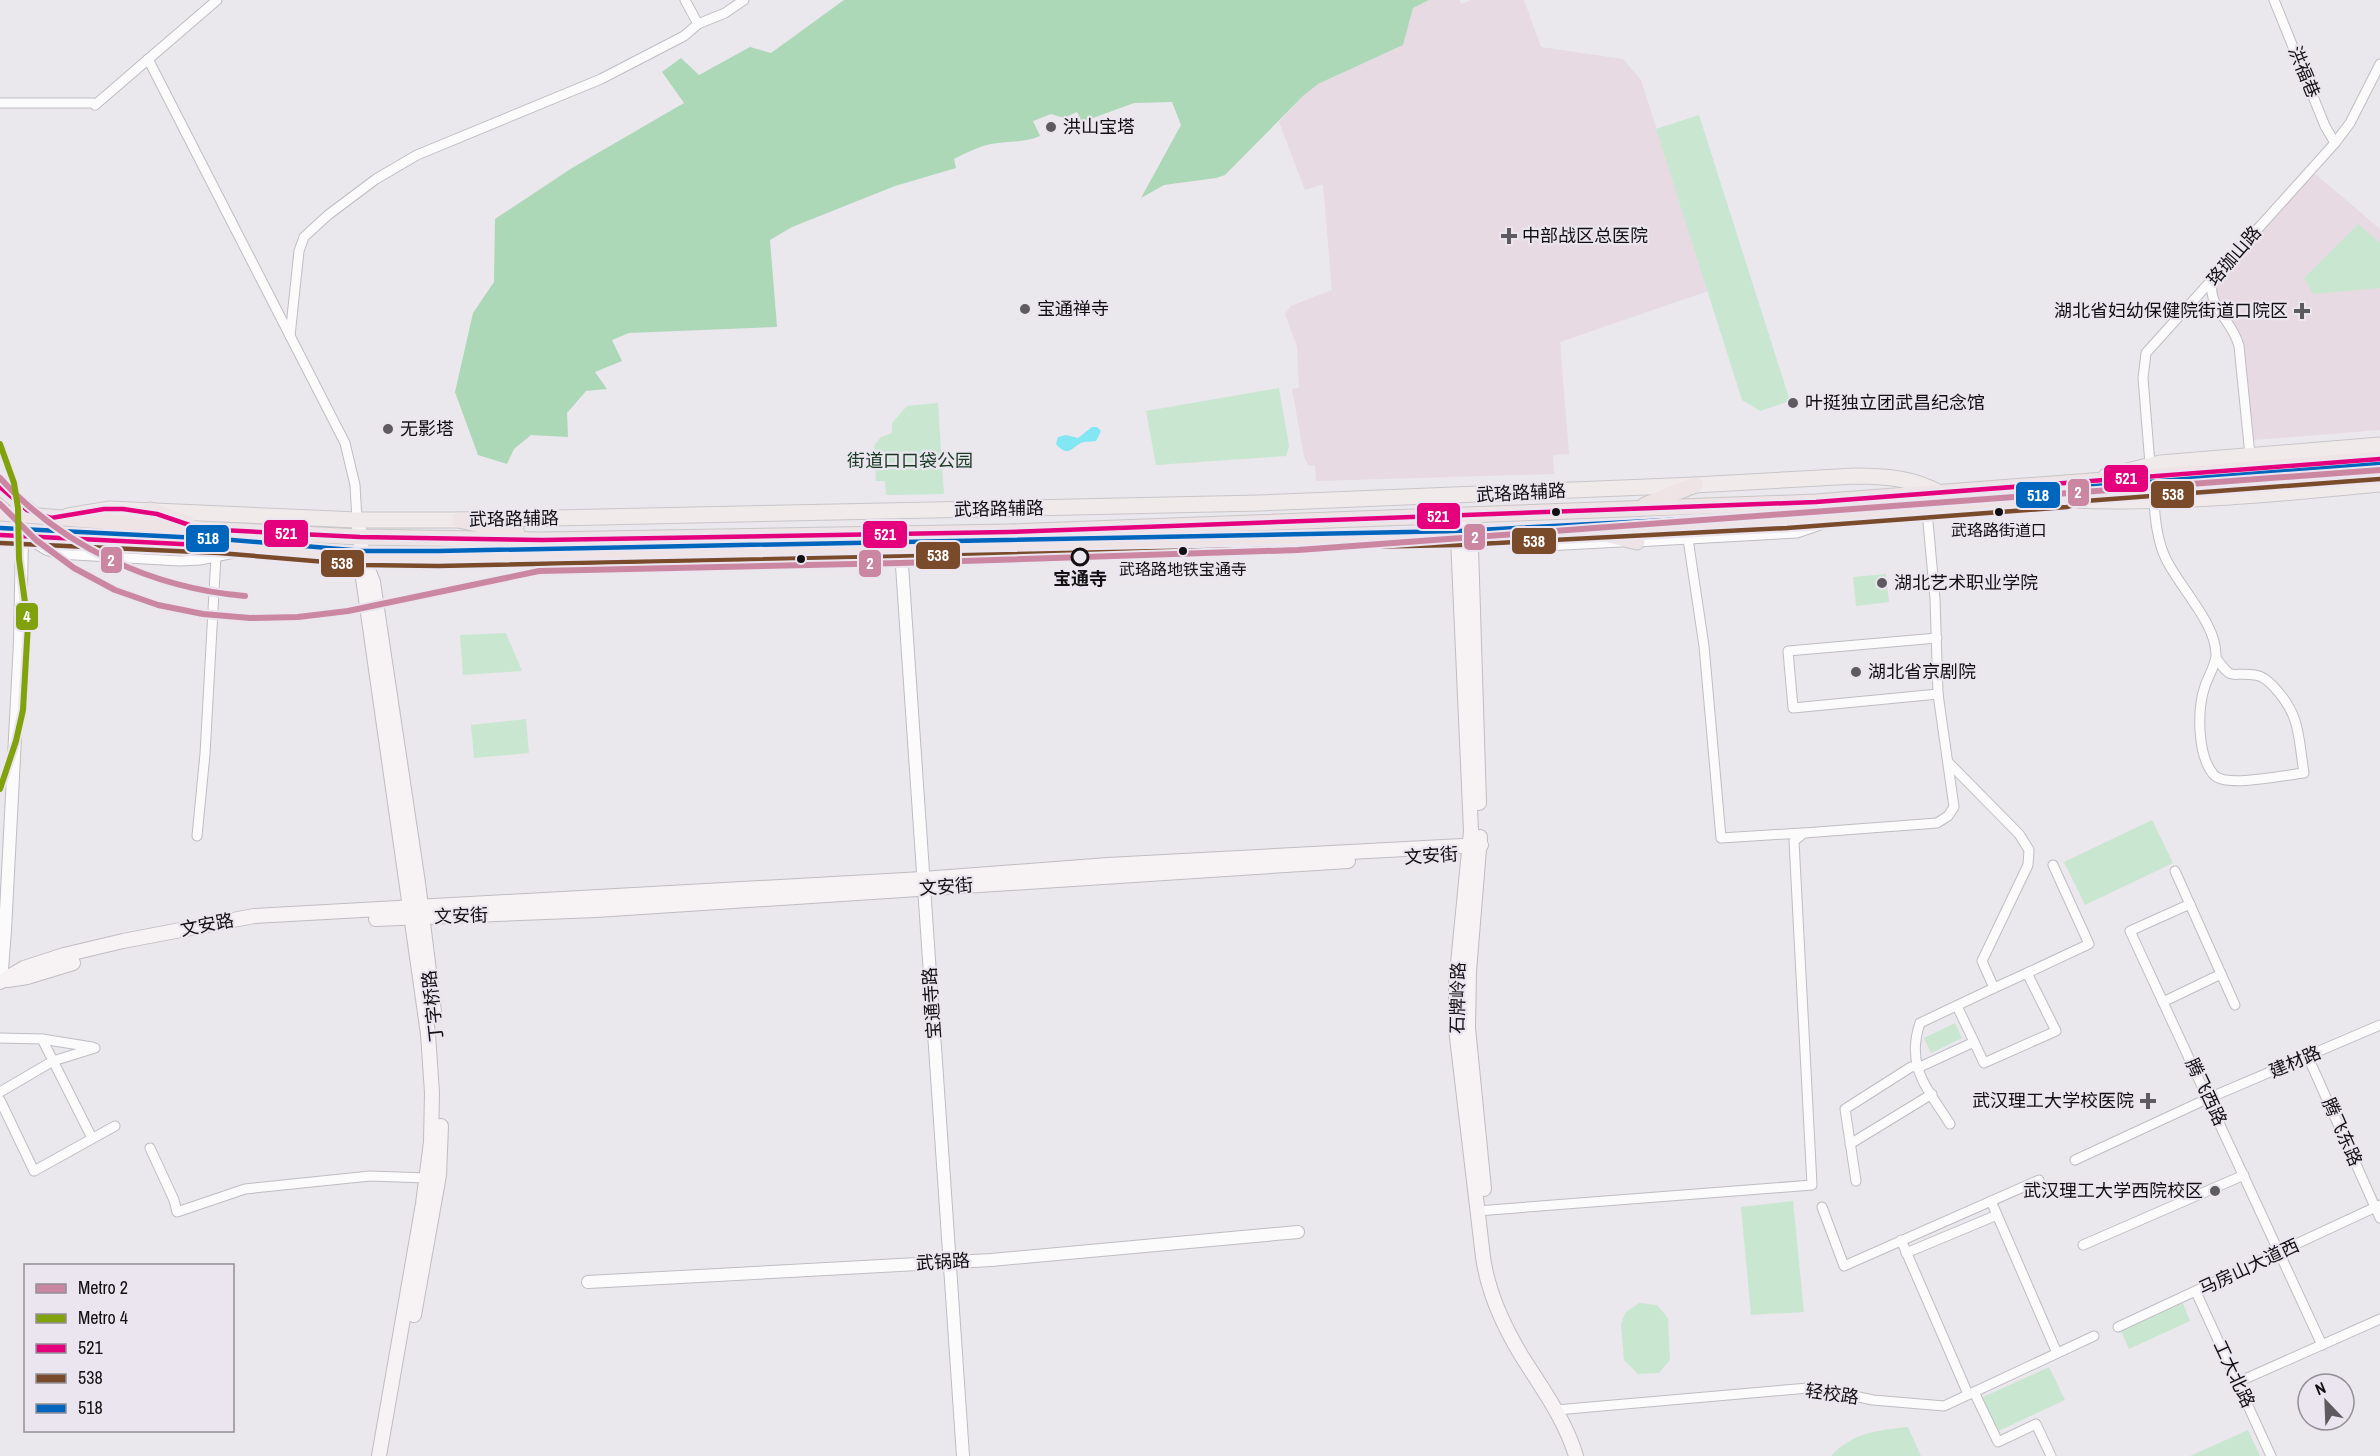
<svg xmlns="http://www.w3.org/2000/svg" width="2380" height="1456" viewBox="0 0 2380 1456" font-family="'Archivo Narrow','Noto Sans SC',sans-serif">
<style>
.medical{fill:#e8dae2}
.green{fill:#c9e7d0}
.forest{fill:#acd8b7}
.water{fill:#82e6f3}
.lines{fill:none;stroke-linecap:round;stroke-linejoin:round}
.minor-casing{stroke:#bfbdc2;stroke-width:11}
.tertiary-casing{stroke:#bfbdc2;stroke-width:14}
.secondary-casing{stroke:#bfbdc2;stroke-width:16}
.primary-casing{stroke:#c8c6c9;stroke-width:17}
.trunk-casing{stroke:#c8c6c9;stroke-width:17}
.minor{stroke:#fcfbfc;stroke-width:9}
.tertiary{stroke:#fcfbfc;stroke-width:12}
.secondary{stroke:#f7f3f4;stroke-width:14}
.primary{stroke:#f1eaeb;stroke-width:15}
.trunk{stroke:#eee4e5;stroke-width:15}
.bus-1-casing{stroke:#eae5ef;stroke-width:9}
.bus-2-casing{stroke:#eae5ef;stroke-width:9}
.bus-3-casing{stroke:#eae5ef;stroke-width:9}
.bus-1{stroke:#e5007d;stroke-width:4.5}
.bus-2{stroke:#7a4b2a;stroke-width:4.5}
.bus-3{stroke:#0065bd;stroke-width:4.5}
.metro-1-casing{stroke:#eae5ef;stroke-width:10}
.metro-2-casing{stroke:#eae5ef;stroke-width:10}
.metro-1{stroke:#cb87a2;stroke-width:6}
.metro-2{stroke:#81a20d;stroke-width:6}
.poi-dot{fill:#5d5b5f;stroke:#eae5ef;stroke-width:2}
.bus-dot{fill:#110f12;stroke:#eae5ef;stroke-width:2}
.stop-dot{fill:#eae5ef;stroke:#110f12;stroke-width:3}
.labels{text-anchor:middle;stroke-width:4.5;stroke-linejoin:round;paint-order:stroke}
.bus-label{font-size:16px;fill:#110f12;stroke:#eae5ef}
.street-label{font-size:18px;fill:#110f12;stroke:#eae5ef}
.poi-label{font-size:18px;fill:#110f12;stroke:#eae5ef;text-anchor:start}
.park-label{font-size:18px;fill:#183a20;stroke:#eae5ef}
.stop-label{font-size:18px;font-weight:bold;fill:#110f12;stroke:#eae5ef}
.line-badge{stroke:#eae5ef;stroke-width:2}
.badge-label{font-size:16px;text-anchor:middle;font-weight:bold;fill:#fff}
</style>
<rect width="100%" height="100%" fill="#eae7ed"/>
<g class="medical">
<path d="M1429,0H1459L1461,4L1472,0H1524L1541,47L1623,59L1641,80L1708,291L1560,342L1569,454L1553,455L1554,474L1316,481L1315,466L1308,465L1304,456L1292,389L1299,388L1297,347L1285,314L1291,306L1332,290L1323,184L1305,190L1279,122L1303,96L1318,84L1403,45L1413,8Z"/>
<path d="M2313,172L2380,229V430L2253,440L2242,337L2216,300L2215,284Z"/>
</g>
<g class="green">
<path d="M1699,115L1790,401L1760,411L1742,400L1656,129Z"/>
<path d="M2358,224L2380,243V288L2313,294L2304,278Z"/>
<path d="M1279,388L1289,446L1286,456L1156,465L1146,411Z"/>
<path d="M938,403L944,494L886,495L885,481H876L874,446L881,437L892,433V423L907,406Z"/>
<path d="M1886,574L1889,602L1856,606L1853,577Z"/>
<path d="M506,633L522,671L463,675L460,635Z"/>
<path d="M526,719L529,753L474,758L471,725Z"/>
<path d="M2152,820L2173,863L2085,905L2064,862Z"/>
<path d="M1955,1023L1962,1038L1931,1053L1924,1038Z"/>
<path d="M1793,1201L1804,1312L1751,1315L1741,1207Z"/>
<path d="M1639,1303L1657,1305L1668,1318L1670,1360L1659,1373L1638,1374L1624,1360L1621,1325L1625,1313Z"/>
<path d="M2183,1303L2190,1321L2129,1349L2121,1331Z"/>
<path d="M2049,1367L2065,1400L1996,1432L1981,1398Z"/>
<path d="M1908,1427L1921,1456H1831C1851,1433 1879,1430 1908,1427Z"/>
<path d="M2248,1430L2260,1456H2190Z"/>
</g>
<path class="forest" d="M844,0H1429L1413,8L1403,45L1318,84L1303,96L1225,175L1216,178L1164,185L1141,198L1181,125L1172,102L1134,103L1082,122L1077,112L1064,118L1051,114L1033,121L1040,136C1024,143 1008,141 991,144C977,147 966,153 954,159L956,168L895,186L792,227L770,240L777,327L629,333L612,340L622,361L595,372L607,389L586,391L567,413L568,437L531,435L514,449L507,464L478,455L455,392L473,313L494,282L495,219L572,168L684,103L662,72L681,58L699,75L750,47L771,53Z"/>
<path class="water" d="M1092,427H1097L1101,431L1096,441C1092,442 1085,441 1081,443C1071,448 1068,458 1056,444L1058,437L1066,435L1078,438Z"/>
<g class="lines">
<g class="minor-casing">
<g id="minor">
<path d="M685,0L698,24"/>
<path d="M2274,0L2325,126L2335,143"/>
<path d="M148,59L345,443L355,485L357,520"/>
<path d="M0,103H93L95,105L217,0"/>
<path d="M2212,282C2208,308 2233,321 2239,346L2250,455"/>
<path d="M290,336L299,251L304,237L328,215L376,179L417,155L601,79L684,36L698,24L725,13L744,0"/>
<path d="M2150,464L2143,378L2146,353L2335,143L2350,123L2380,64"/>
<path d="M2154,501C2155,520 2157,541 2166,559C2180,588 2217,624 2216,656C2215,666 2208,677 2205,686C2197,709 2197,756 2214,775C2226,788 2285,775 2304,773C2298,736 2301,716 2274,687C2268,681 2263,676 2255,675C2230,671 2234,683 2216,658"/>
<path d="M26,538L46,550L58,554L180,561L200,560L239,552"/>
<path d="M1501,539L1527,547L1621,542"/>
<path d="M1688,539L1704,646L1721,838L1802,833"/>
<path d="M1635,542L1797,533L1826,523"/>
<path d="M1937,638L1788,651L1793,708L1938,694"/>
<path d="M1948,762L2019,834L2029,850L2028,865L1982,961L1994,988L2027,973L2056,1031L1984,1063L1957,1006"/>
<path d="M197,836L205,754L216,556"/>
<path d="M2175,871L2235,1005"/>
<path d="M2190,904L2130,931L2322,1345"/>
<path d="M2027,973L2089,944L2053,865"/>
<path d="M2163,1002L2221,974"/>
<path d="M0,1038L42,1039L92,1047"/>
<path d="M42,1039L92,1138"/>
<path d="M2308,1057L2380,1218"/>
<path d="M0,1092L53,1061L95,1048"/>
<path d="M0,1100L34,1171L115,1126"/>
<path d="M1950,1124C1928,1089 1905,1067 1920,1023L1994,988"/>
<path d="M1850,1144L1932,1094"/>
<path d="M150,1148L174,1200L177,1212L245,1189L370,1176L427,1178"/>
<path d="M2075,1160L2209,1098L2380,1025"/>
<path d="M1856,1181L1845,1109L1911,1067L1922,1066L1974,1042"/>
<path d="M1991,1201L2057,1353"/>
<path d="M1822,1207L1844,1266L2039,1180"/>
<path d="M1477,1211L1812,1185L1794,841L1804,833L1937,823L1948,816L1954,807L1938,694L1935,599L1927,511"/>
<path d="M1901,1240L1968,1394"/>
<path d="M2083,1245L2244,1175"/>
<path d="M1906,1253L1997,1215"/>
<path d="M2196,1292L2271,1456"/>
<path d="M2118,1327L2380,1205"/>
<path d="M2238,1382L2380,1319"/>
<path d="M1974,1392L1998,1442L2036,1424L2051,1456"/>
<path d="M1556,1410L1808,1388L1822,1389L1873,1400L1944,1406L2094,1336"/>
</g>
</g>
<g class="tertiary-casing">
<g id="tertiary">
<path d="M901,551L963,1456"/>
<path d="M1,982L5,930L20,642L22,535"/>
<path d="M588,1282L991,1260L1298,1232"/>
</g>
</g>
<g class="secondary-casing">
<g id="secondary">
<path d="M1457,516L1471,831L1456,984V1029L1483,1257C1488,1293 1503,1325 1521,1355C1541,1387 1565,1419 1576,1456"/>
<path d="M1470,516L1479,803"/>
<path d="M359,529L363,558V578L428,1034L432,1093L431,1142L423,1204L379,1456"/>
<path d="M365,562L373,582L418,883L434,1011"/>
<path d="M1480,837L1469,971L1468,1028L1484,1189"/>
<path d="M376,919L596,910L1348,861"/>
<path d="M8,980L27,977L73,963"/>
<path d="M0,982L24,968L64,955L123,941L254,916L923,879L1108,865L1481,845"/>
<path d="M414,1315L439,1175L441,1126"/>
</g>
</g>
<g class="primary-casing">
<g id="primary">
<path d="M2106,476L2160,463L2380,445"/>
<path d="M2072,500C2174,504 2278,494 2380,484"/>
<path d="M68,516L110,509L357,520H459L1260,503L1695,485L1855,476C1885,476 1911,478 1938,492"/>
</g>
</g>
<g class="trunk-casing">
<g id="trunk">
<path d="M0,487L33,514"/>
<path d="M1645,505L1695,485"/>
<path d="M150,510L187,523"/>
<path d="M0,513L201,529L360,537L543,540L1008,532L1816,502L2380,459"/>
<path d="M459,520L517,533"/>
<path d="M1605,534L1637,542"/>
<path d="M0,535L220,546L363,558L438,559L506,556L901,551L1458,538L1787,521L2066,500L2084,494L2380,471"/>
</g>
</g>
<use href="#minor" class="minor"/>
<use href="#tertiary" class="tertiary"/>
<use href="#secondary" class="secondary"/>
<use href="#primary" class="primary"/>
<use href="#trunk" class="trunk"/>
<g class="bus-1-casing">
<g id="bus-1">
<path d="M0,487L27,510L51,518L104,509H123L157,514L201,529L360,537L543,540L1008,532L1816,502L2380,459"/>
<path d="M0,535L221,546"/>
</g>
</g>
<g class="bus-2-casing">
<path id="bus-2" d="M0,543L219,553L362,565L438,566L1458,545L1787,528L2067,507L2085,501L2380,479"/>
</g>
<g class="bus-3-casing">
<path id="bus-3" d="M0,528L220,539L363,551H438L1458,531L1787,514L2065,493L2083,487L2379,464"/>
</g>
<use href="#bus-1" class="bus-1"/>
<use href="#bus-2" class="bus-2"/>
<use href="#bus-3" class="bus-3"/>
<g class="metro-1-casing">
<g id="metro-1">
<path d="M0,478C63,547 152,588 245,596"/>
<path d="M0,504L36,540L74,568L115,590L158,605L203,614L250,618L298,617L348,611L539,571L900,563L1298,550L2380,470"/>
</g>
</g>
<g class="metro-2-casing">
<path id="metro-2" d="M0,444L14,483L18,508L19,559L28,624L23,710L16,741L0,789"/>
</g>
<use href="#metro-1" class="metro-1"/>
<use href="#metro-2" class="metro-2"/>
</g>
<g class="poi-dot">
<circle cx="1051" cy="127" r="6"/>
<path d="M1506 227h6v6h6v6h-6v6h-6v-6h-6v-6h6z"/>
<circle cx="1025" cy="309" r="6"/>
<path d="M2299 302h6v6h6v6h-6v6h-6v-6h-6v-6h6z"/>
<circle cx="1793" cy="403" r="6"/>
<circle cx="388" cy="429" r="6"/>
<circle cx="1882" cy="583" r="6"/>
<circle cx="1856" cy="672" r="6"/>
<path d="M2145 1092h6v6h6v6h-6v6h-6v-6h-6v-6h6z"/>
<circle cx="2215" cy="1191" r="6"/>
</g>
<g class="bus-dot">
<circle cx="1556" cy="512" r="5"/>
<circle cx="1999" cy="512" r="5"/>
<circle cx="1183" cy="551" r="5"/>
<circle cx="801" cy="559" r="5"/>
</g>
<circle class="stop-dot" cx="1080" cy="557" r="8"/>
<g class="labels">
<g class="bus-label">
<text x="1999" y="536">武珞路街道口</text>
<text x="1183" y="575">武珞路地铁宝通寺</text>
</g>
<g class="street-label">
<text transform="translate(2304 72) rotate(68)" y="6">洪福巷</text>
<text transform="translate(2234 256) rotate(-49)" y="6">珞珈山路</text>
<text transform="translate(1521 493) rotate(-3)" y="6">武珞路辅路</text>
<text transform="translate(999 509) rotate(-1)" y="6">武珞路辅路</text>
<text transform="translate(514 519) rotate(-1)" y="6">武珞路辅路</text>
<text transform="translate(1431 856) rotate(-4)" y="6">文安街</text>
<text transform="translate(946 887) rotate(-4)" y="6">文安街</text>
<text transform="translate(461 916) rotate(-2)" y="6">文安街</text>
<text transform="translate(207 925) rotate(-11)" y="6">文安路</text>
<text transform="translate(1458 998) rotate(-89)" y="6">石牌岭路</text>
<text transform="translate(932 1003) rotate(-94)" y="6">宝通寺路</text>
<text transform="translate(433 1006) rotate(-96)" y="6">丁字桥路</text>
<text transform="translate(2295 1062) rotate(-23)" y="6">建材路</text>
<text transform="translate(2206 1092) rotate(65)" y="6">腾飞西路</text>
<text transform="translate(2342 1132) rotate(66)" y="6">腾飞东路</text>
<text transform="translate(943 1262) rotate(-3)" y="6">武锅路</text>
<text transform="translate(2249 1267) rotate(-25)" y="6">马房山大道西</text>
<text transform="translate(2234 1374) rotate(65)" y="6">工大北路</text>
<text transform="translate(1832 1394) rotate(8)" y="6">轻校路</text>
</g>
<g class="poi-label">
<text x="1063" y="133">洪山宝塔</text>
<text x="1522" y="242">中部战区总医院</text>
<text x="1037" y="315">宝通禅寺</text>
<text x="2288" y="317" text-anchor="end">湖北省妇幼保健院街道口院区</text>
<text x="1805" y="409">叶挺独立团武昌纪念馆</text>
<text x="400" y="435">无影塔</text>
<text x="1894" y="589">湖北艺术职业学院</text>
<text x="1868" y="678">湖北省京剧院</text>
<text x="2134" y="1107" text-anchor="end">武汉理工大学校医院</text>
<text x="2203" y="1197" text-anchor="end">武汉理工大学西院校区</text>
</g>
<g class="park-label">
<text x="910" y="467">街道口口袋公园</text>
</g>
<g class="stop-label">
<text x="1080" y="585">宝通寺</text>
</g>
</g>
<g class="line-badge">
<rect x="2103" y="464" width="46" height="29" rx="6" fill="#e5007d"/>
<rect x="2067" y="478" width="23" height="29" rx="6" fill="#cb87a2"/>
<rect x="2150" y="480" width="45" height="29" rx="6" fill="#7a4b2a"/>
<rect x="2015" y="481" width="46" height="28" rx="6" fill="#0065bd"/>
<rect x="1416" y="502" width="45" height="28" rx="6" fill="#e5007d"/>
<rect x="263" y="519" width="46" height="29" rx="6" fill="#e5007d"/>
<rect x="862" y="520" width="46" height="29" rx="6" fill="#e5007d"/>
<rect x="1463" y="523" width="23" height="28" rx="6" fill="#cb87a2"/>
<rect x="185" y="524" width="45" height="29" rx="6" fill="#0065bd"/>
<rect x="1511" y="527" width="46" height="28" rx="6" fill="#7a4b2a"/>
<rect x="915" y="541" width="46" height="29" rx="6" fill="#7a4b2a"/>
<rect x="100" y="546" width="23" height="28" rx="6" fill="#cb87a2"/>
<rect x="320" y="549" width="45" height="29" rx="6" fill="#7a4b2a"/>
<rect x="858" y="549" width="24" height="29" rx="6" fill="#cb87a2"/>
<rect x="15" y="602" width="24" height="29" rx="6" fill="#81a20d"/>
</g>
<g class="badge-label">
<text x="2126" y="484">521</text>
<text x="2078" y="498">2</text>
<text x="2173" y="500">538</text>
<text x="2038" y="501">518</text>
<text x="1438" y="522">521</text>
<text x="286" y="539">521</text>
<text x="885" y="540">521</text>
<text x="1475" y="543">2</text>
<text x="208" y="544">518</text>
<text x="1534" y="547">538</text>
<text x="938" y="561">538</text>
<text x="111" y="566">2</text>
<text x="342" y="569">538</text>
<text x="870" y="569">2</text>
<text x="27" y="622">4</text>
</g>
<rect x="24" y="1264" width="210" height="168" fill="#eae5ef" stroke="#938f97" stroke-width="1.5"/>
<rect x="36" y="1284" width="30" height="9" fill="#cb87a2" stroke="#938f97" stroke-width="1.5"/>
<text x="78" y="1294" font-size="18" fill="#110f12">Metro 2</text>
<rect x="36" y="1314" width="30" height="9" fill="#81a20d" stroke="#938f97" stroke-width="1.5"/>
<text x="78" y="1324" font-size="18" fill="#110f12">Metro 4</text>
<rect x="36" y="1344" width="30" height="9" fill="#e5007d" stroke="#938f97" stroke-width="1.5"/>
<text x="78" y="1354" font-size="18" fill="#110f12">521</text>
<rect x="36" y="1374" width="30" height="9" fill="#7a4b2a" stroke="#938f97" stroke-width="1.5"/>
<text x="78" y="1384" font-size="18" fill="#110f12">538</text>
<rect x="36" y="1404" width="30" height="9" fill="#0065bd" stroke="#938f97" stroke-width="1.5"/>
<text x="78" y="1414" font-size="18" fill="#110f12">518</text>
<g transform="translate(2326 1402) rotate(337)"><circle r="28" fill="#eae5ef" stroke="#938f97" stroke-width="1.5"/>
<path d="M0-4.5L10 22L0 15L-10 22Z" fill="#5d5b5f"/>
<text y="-9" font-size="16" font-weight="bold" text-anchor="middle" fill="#110f12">N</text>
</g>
</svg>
